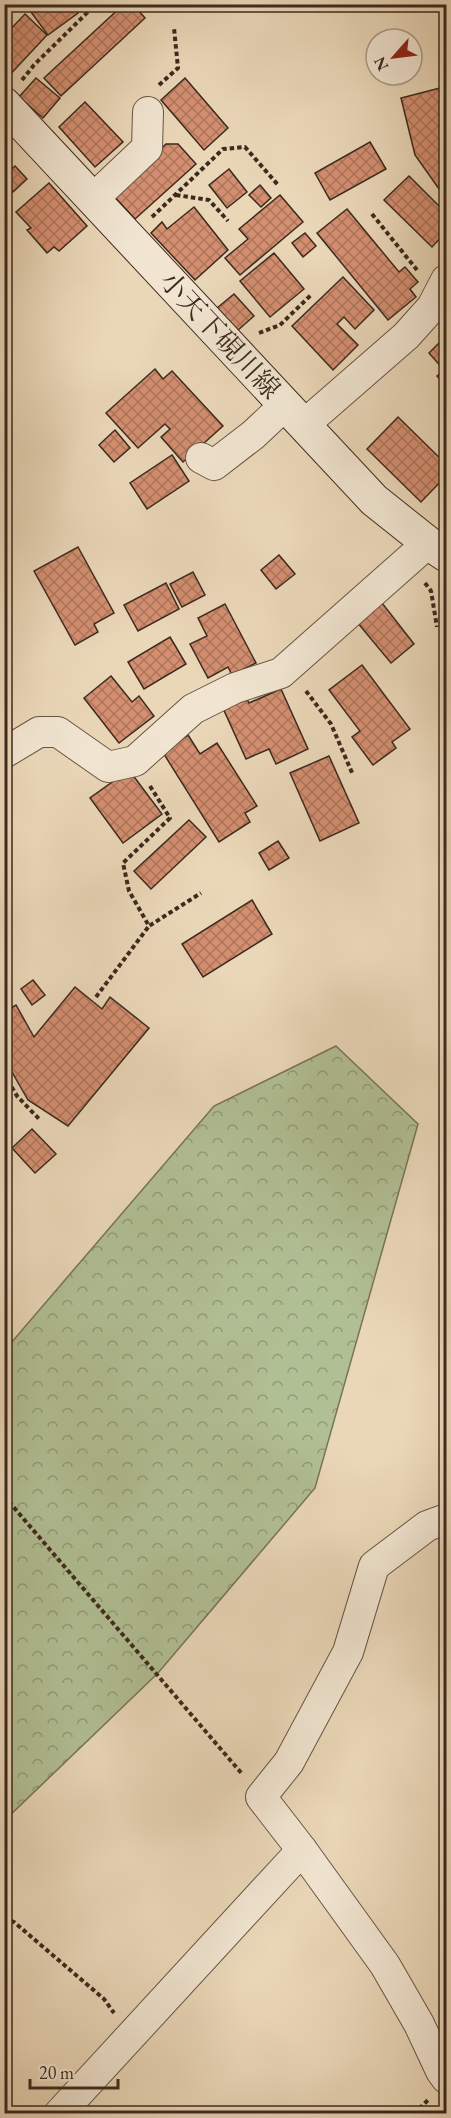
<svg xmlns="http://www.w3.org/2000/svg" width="451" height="2118" viewBox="0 0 451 2118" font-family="'EB Garamond','Noto Serif JP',serif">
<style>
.forest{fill:url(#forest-crowns);stroke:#767459;stroke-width:1.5}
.building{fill:url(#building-cross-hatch);stroke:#3c2a1e;stroke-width:1.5}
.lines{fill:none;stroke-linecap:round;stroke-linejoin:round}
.street-casing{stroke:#685544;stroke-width:32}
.secondary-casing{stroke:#3c2a1e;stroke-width:35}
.path{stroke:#3c2a1e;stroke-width:4;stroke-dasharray:4.5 3;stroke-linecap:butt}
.street{stroke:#f1e5d1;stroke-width:30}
.secondary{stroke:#f1e5d1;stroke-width:33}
.labels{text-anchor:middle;stroke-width:4.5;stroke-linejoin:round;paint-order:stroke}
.street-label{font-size:27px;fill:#3c2a1e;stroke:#f1e5d1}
</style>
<defs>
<pattern id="forest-crowns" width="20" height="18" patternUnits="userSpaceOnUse" patternTransform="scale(1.5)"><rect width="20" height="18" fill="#b1bf94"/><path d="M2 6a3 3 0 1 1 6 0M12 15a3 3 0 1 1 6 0" fill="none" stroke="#919b78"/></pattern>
<pattern id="building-cross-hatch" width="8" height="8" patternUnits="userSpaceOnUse" patternTransform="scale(1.5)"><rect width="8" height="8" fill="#d48f71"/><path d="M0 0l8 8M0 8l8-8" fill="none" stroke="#ad755c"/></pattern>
</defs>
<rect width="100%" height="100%" fill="#ead7b8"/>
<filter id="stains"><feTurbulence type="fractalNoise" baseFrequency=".00333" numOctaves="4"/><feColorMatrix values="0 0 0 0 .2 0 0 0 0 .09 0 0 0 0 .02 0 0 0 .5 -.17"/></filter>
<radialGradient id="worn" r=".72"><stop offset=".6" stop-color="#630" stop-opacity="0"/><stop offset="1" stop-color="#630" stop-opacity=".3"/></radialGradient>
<path class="forest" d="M336,1046L418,1124L315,1488L158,1673L5,1820V1350L214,1106Z"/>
<g class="building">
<path d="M25,4H71L78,13L48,35Z"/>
<path d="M124,4H133L145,18L61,96L44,78Z"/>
<path d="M25,14L47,35L6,79L4,77V36Z"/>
<path d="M36,78L60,98L43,118L19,97Z"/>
<path d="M185,78L228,128L204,150L161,100Z"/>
<path d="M444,87L446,98V195L444,196L415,155L401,98Z"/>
<path d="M85,102L123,142L95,167L59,127Z"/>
<path d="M370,142L386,169L330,200L315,173Z"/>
<path d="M166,144H178L196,164L135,219L112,194Z"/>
<path d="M15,166L27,179L13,192L4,183V176Z"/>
<path d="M229,169L247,192L227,208L209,185Z"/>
<path d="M409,176L446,213V232L432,247L384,200Z"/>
<path d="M49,183L87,226L59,251L54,247L47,253L27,230L31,228L16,212Z"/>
<path d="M260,185L271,198L261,207L249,195Z"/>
<path d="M280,195L303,222L240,275L225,258L248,239L239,229Z"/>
<path d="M194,207L228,250L195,280L151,233L162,222L167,229Z"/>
<path d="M347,209L399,272L405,267L418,282L410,289L416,297L388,320L317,233Z"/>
<path d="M305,233L316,246L303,257L292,243Z"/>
<path d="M274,253L304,289L270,317L240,281Z"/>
<path d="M343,277L374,310L355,329L344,317L337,324L358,345L333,370L292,326Z"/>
<path d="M234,294L254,316L237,331L217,308Z"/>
<path d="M446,336V386L437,376L444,370L429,353Z"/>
<path d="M155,369L163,379L172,371L223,426L183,462L161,437L170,429L165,424L138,448L106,413Z"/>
<path d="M398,417L446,464V476L421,502L367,449Z"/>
<path d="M115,430L130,448L114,462L99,445Z"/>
<path d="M172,455L189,481L147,509L130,483Z"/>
<path d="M78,547L114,613L94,624L98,632L75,645L34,571Z"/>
<path d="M279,555L295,574L276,589L261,570Z"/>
<path d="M193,572L205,595L182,607L170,584Z"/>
<path d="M166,583L179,609L138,631L124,605Z"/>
<path d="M382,603L414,644L391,663L357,622Z"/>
<path d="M225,604L256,663L232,675L228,667L208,678L190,644L207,636L198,618Z"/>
<path d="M170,637L186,664L144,689L128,662Z"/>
<path d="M362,665L410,729L392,742L396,748L373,765L352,737L360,731L329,690Z"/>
<path d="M111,676L132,702L139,696L154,716L119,743L84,698Z"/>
<path d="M281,689L308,749L276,764L269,749L246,759L222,706L245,695L249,703Z"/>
<path d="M188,735L200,754L217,743L257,806L245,813L250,822L219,842L162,751Z"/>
<path d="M329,756L359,823L320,841L290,773Z"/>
<path d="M129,770L162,814L123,843L90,798Z"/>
<path d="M189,820L206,837L151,889L134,871Z"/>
<path d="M278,841L289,858L269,870L259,853Z"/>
<path d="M252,900L272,934L203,977L182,944Z"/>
<path d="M33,980L45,995L32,1005L21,989Z"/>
<path d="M75,987L102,1009L110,997L149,1028L68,1126L28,1100L4,1058V1012L16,1005L34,1037Z"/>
<path d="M32,1129L56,1154L35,1173L12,1148Z"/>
</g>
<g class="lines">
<g class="street-casing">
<g id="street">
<path d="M93,199L147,148L148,112"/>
<path d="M305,424L406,336L432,307L446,280"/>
<path d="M201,458L214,465L253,435L285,405"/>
<path d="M4,753L39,732H58L108,767L135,761L193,709L235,688L281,673L428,543"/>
<path d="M302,1850L261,1797L289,1762L348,1652L374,1566L427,1526L446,1519"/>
<path d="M59,2114L302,1850L385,1965L419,2024L441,2071L446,2078"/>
</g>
</g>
<g class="secondary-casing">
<path id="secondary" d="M4,104L374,500L428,543L446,555"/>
</g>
<g class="path">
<path d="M22,80L34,65L96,4"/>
<path d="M159,85L178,68L174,28"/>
<path d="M176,195L209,200L228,221"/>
<path d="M372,214L417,270"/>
<path d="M152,217L223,149L245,147L278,185"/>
<path d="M259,333L280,325L312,294"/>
<path d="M425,583L431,591L437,627"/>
<path d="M306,691L331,724L353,775"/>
<path d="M150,786L170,818L123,863L129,891L149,926L201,893"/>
<path d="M96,997L149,926"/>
<path d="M4,1074L17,1096L40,1120"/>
<path d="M4,1496L243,1775"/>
<path d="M4,1918L14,1922L104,1999L114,2013"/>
<path d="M414,2114L429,2099"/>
</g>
<use href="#street" class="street"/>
<use href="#secondary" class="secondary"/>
</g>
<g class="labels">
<g class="street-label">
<text transform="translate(220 335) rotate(47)" y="9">小天下硯川線</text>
</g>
</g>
<rect width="451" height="2118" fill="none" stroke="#ead7b8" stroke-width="24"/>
<rect x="6" y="6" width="439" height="2106" fill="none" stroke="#3c2a1e" stroke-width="3"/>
<rect x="12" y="12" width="427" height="2094" fill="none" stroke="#3c2a1e" stroke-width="1.5"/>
<g transform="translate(394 57) rotate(242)"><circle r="28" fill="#f1e5d1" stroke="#a99a89" stroke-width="1.5"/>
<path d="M0-4.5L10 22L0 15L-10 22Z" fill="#8f2418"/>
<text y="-9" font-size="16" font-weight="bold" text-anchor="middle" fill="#3c2a1e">N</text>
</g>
<path d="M30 2079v9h88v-9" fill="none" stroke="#3c2a1e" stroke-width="3"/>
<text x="39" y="2079" font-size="18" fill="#3c2a1e" stroke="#f1e5d1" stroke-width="4.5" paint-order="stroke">20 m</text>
<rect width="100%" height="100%" filter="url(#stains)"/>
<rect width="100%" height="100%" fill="url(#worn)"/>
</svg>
